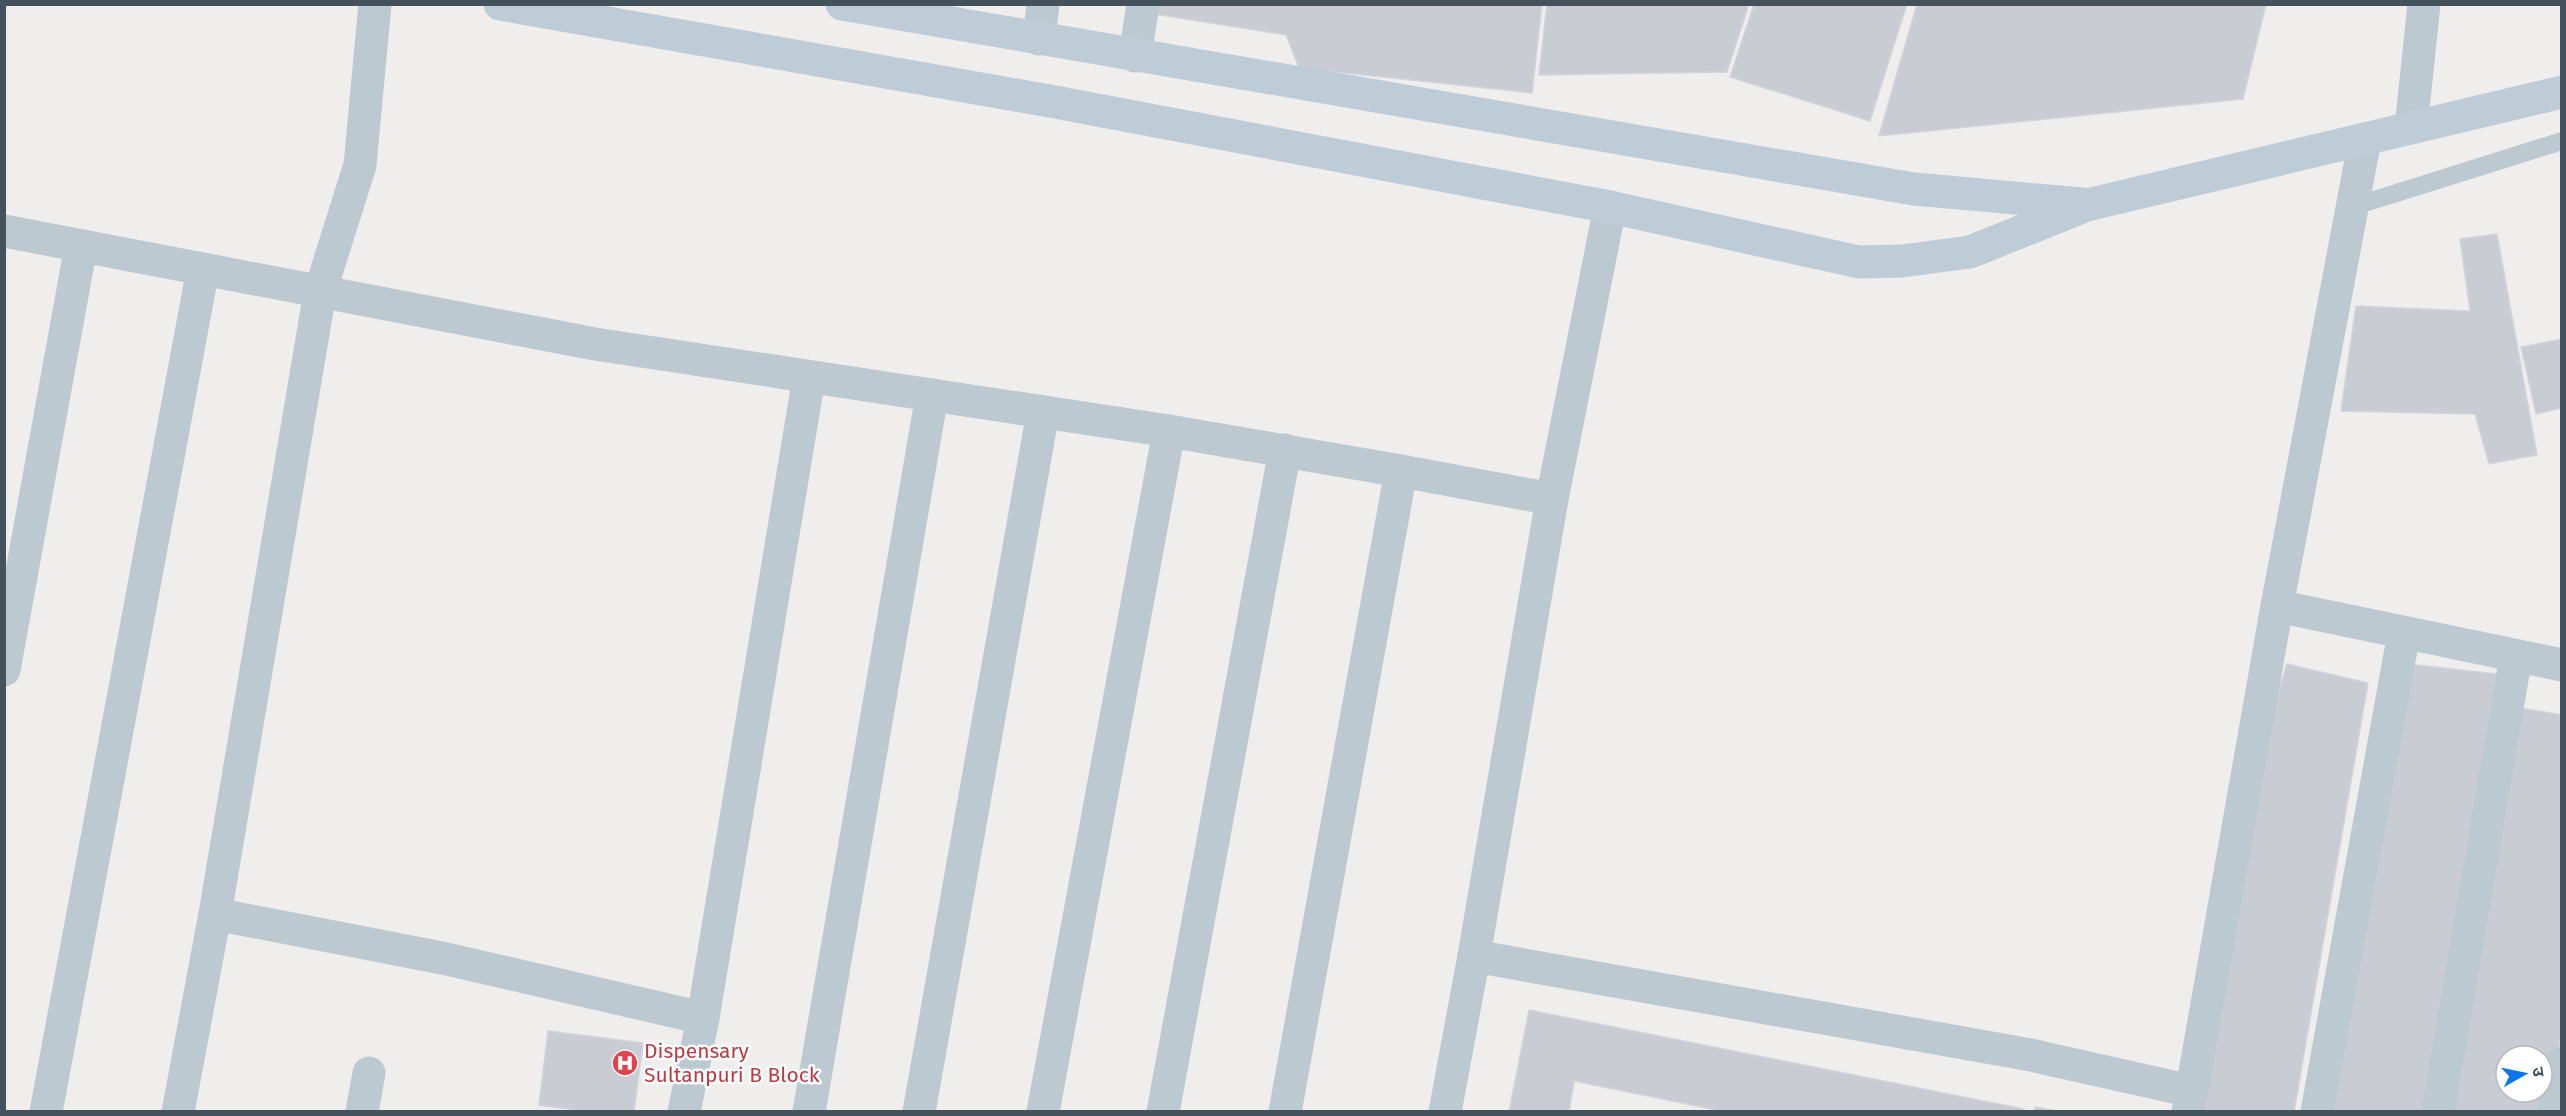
<svg xmlns="http://www.w3.org/2000/svg" width="2566" height="1116" viewBox="0 0 2566 1116" font-family="'Fira Sans','Noto Sans Devanagari',sans-serif">
<style>
.building{fill:#c9ccd3;stroke:#d1d4da;stroke-width:1.5;fill-rule:evenodd}
.lines{fill:none;stroke-linecap:round;stroke-linejoin:round}
.lane{stroke:#bdc9d1;stroke-width:18}
.street{stroke:#bdc9d1;stroke-width:33}
.secondary{stroke:#beccd8;stroke-width:33}
.labels{text-anchor:middle;stroke-width:5;stroke-linejoin:round;paint-order:stroke}
.health-label{font-size:21px;fill:#be3a42;stroke:#fff;text-anchor:start}
</style>
<rect width="100%" height="100%" fill="#f0eded"/>
<g class="building">
<path d="M1156,4H1542L1532,93L1299,68L1286,35L1154,14Z"/>
<path d="M1547,4H1749L1727,72L1539,75Z"/>
<path d="M1754,4H1907L1870,121L1730,77Z"/>
<path d="M1917,4H2266L2243,99L1879,136Z"/>
<path d="M2497,234L2537,455L2489,464L2475,414L2341,411L2356,306L2470,311L2460,239Z"/>
<path d="M2562,339V408L2536,414L2521,347Z"/>
<path d="M2287,664L2368,683L2294,1112H2190L2274,705Z"/>
<path d="M2408,664L2496,674L2427,1112H2328Z"/>
<path d="M2514,707L2562,715V1028L2547,1112H2444ZM2506,1056H2542V1092H2506Z"/>
<path d="M1529,1010L2024,1109V1112H1726L1574,1081L1569,1112H1509Z"/>
<path d="M548,1031L643,1043L634,1112H591L539,1105Z"/>
<path d="M2035,1107L2064,1112H2034Z"/>
</g>
<g class="lines">
<path class="lane" d="M2352,207L2562,141"/>
<g class="street">
<path d="M1039,39L1043,4"/>
<path d="M1135,56L1143,4"/>
<path d="M2411,128L2424,4"/>
<path d="M4,231L595,344L1169,431L1401,471L1552,499"/>
<path d="M2277,606L2562,665"/>
<path d="M4,670L81,246"/>
<path d="M215,914L442,958L703,1018"/>
<path d="M1474,956L2031,1055L2191,1091"/>
<path d="M46,1112L203,269"/>
<path d="M178,1112L215,914L320,292L360,165L375,4"/>
<path d="M362,1112L369,1073"/>
<path d="M684,1112L703,1018L809,377"/>
<path d="M809,1112L932,395"/>
<path d="M919,1112L1043,412"/>
<path d="M1043,1112L1169,431"/>
<path d="M1163,1112L1285,450"/>
<path d="M1285,1112L1401,471"/>
<path d="M1445,1112L1474,956L1552,499L1610,207"/>
<path d="M2188,1112L2277,606L2365,139"/>
<path d="M2317,1112L2404,633"/>
<path d="M2438,1112L2516,656"/>
<path d="M2553,1112L2562,1063"/>
</g>
<g class="secondary">
<path d="M500,4L1055,102L1610,207L1859,262L1902,261L1970,252L2087,205L2562,92"/>
<path d="M842,4L1914,189L2082,204"/>
</g>
</g>
<defs>
<g id="hospital-disc" transform="scale(1.35)"><circle r="9.5" fill="#e0444e" stroke="#fff"/><path d="M-5-5h3v3.5h4V-5h3V5h-3V1.5h-4V5h-3Z" fill="#fff"/></g>
</defs>
<g fill-rule="evenodd">
<use href="#hospital-disc" x="625" y="1063"/>
</g>
<g class="labels">
<g class="health-label">
<text x="644" y="1058">Dispensary<tspan x="644" dy="24">Sultanpuri B Block</tspan></text>
</g>
</g>
<rect width="2566" height="1116" fill="none" stroke="#44525c" stroke-width="12"/>
<g transform="translate(2524 1074) rotate(81)"><circle r="28" fill="#ffffff" stroke="#b4babe" stroke-width="1.5"/>
<path d="M0-4.5L10 22L0 15L-10 22Z" fill="#0c77ec"/>
<text y="-9" font-size="16" font-weight="bold" text-anchor="middle" fill="#44525c">उ</text>
</g>
</svg>
